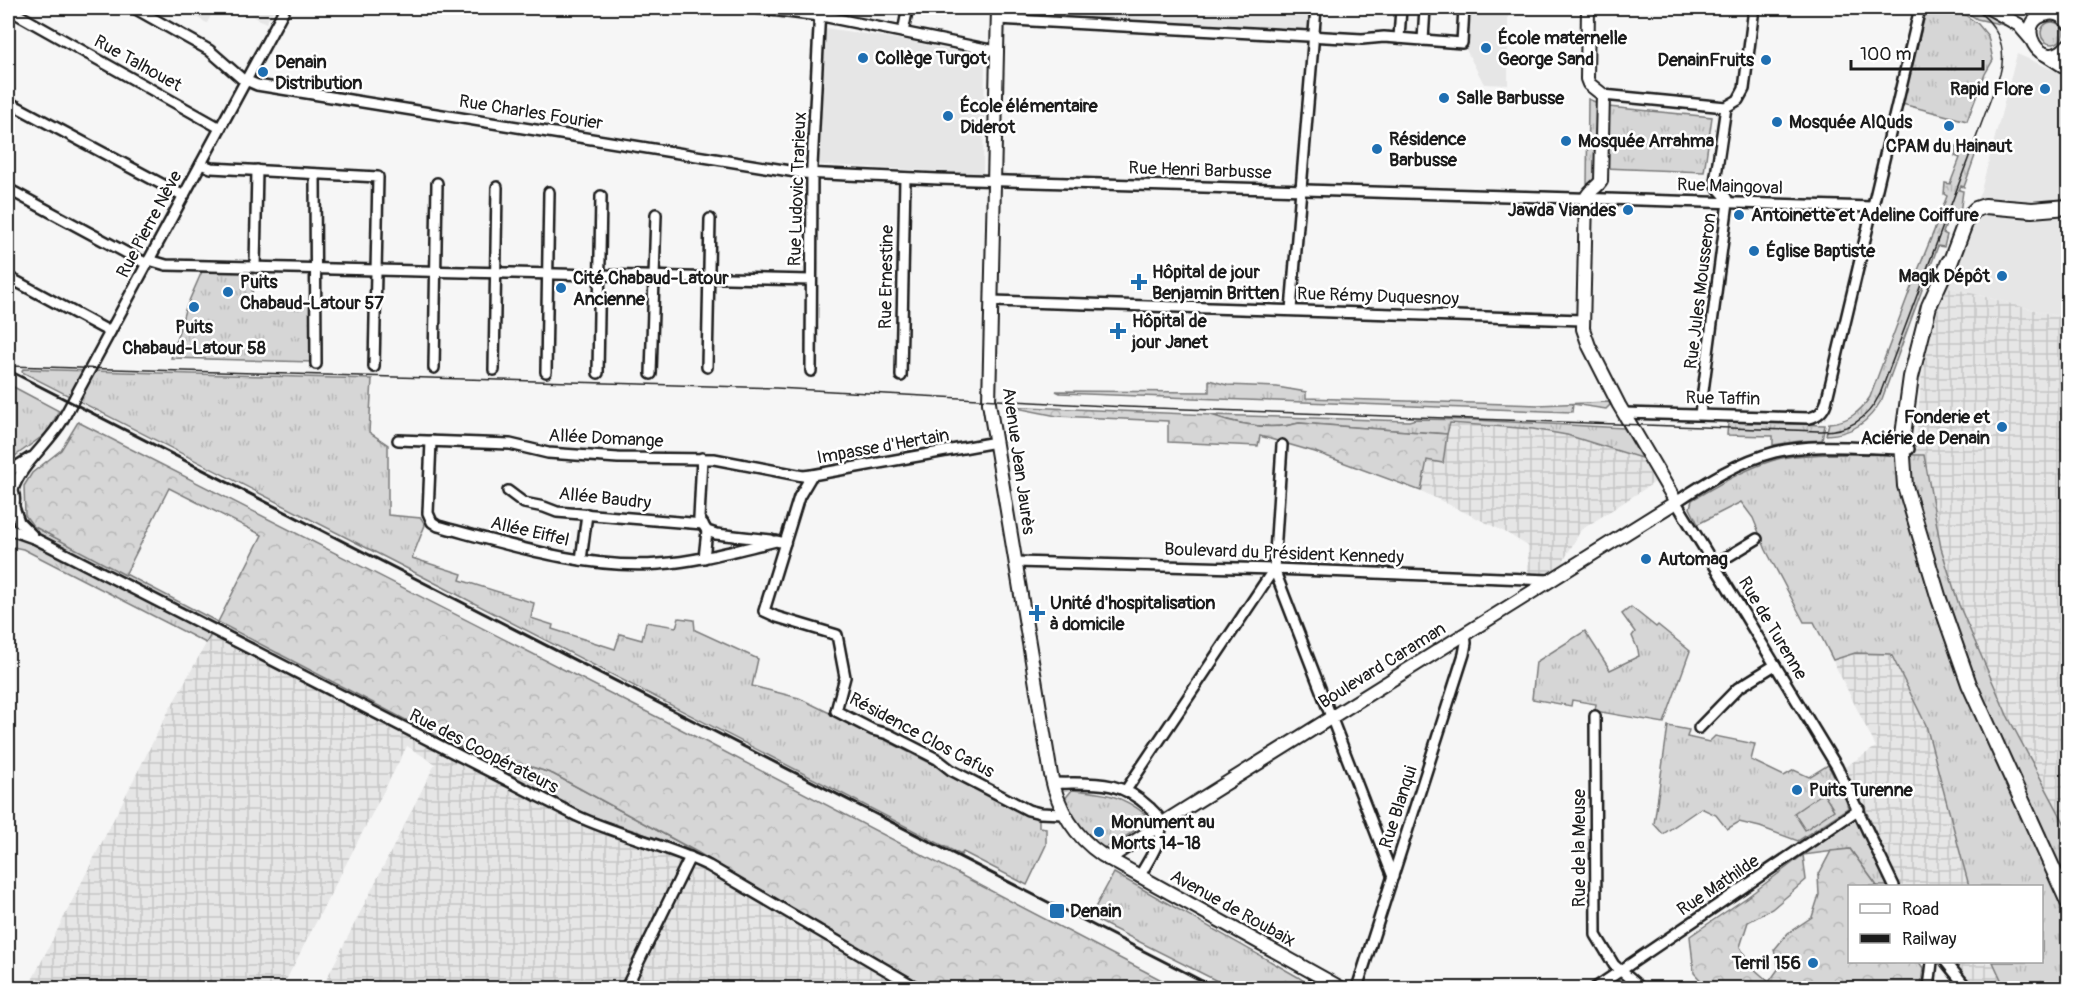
<svg xmlns="http://www.w3.org/2000/svg" width="2076" height="996" viewBox="0 0 2076 996" font-family="Pangolin,sans-serif">
<style>
.built{fill:#e6e6e6}
.industrial{fill:url(#industrial-grid)}
.grass{fill:url(#grass-tufts);stroke:#797979;stroke-width:1.5}
.forest{fill:url(#forest-crowns);stroke:#797979;stroke-width:1.5}
.pitch{fill:#d6d6d6;stroke:#797979;stroke-width:1.5}
.lines{fill:none;stroke-linecap:round;stroke-linejoin:round}
.minor-casing{stroke:#1c1c1c;stroke-width:14}
.tertiary-casing{stroke:#1c1c1c;stroke-width:16}
.secondary-casing{stroke:#1c1c1c;stroke-width:18}
.minor{stroke:#fff;stroke-width:9}
.tertiary{stroke:#fff;stroke-width:12}
.secondary{stroke:#fff;stroke-width:14}
.tram{stroke:#1c1c1c;stroke-width:1.5}
.rail{stroke:#1c1c1c;stroke-width:3}
.poi-dot{fill:#1f6fb2;stroke:#fff;stroke-width:2}
.labels{text-anchor:middle;stroke-width:5;stroke-linejoin:round;paint-order:stroke}
.poi-label{font-size:18px;font-weight:bold;fill:#1c1c1c;stroke:#fff;text-anchor:start}
.street-label{font-size:18px;fill:#1c1c1c;stroke:#fff}
</style>
<defs>
<pattern id="industrial-grid" width="8" height="8" patternUnits="userSpaceOnUse" patternTransform="scale(1.5)"><rect width="8" height="8" fill="#e6e6e6"/><path d="M0 4h8M4 0v8" fill="none" stroke="#c5c5c5"/></pattern>
<pattern id="grass-tufts" width="24" height="20" patternUnits="userSpaceOnUse" patternTransform="scale(1.5)"><rect width="24" height="20" fill="#d6d6d6"/><path d="M3 7l-1-3M5 7V3M7 7l1-3M15 17l-1-3M17 17v-4M19 17l1-3" fill="none" stroke="#b7b7b7"/></pattern>
<pattern id="forest-crowns" width="20" height="18" patternUnits="userSpaceOnUse" patternTransform="scale(1.5)"><rect width="20" height="18" fill="#d6d6d6"/><path d="M2 6a3 3 0 1 1 6 0M12 15a3 3 0 1 1 6 0" fill="none" stroke="#b7b7b7"/></pattern>
</defs>
<rect width="100%" height="100%" fill="#f6f6f6"/>
<filter id="ink" filterUnits="userSpaceOnUse"><feTurbulence type="fractalNoise" baseFrequency=".0167" numOctaves="2"/><feDisplacementMap in="SourceGraphic" scale="12" xChannelSelector="R" yChannelSelector="G"/><feConvolveMatrix kernelMatrix="1 2 1 2 8 2 1 2 1" color-interpolation-filters="sRGB"/></filter>
<g filter="url(#ink)">
<g class="built">
<path d="M179,8H215L207,23Z"/>
<path d="M237,8H275L266,23Z"/>
<path d="M1005,8H1310L1309,27L1306,30L1008,12Z"/>
<path d="M1467,8H1508V85L1484,84L1464,46Z"/>
<path d="M820,27L903,40L985,58L983,174L809,164Z"/>
<path d="M2017,54L2058,72L2068,57V319L1945,286L1981,190Z"/>
</g>
<g class="industrial">
<path d="M1945,286L2068,319V830L2007,715L1959,605L1941,548L1924,455L1915,454L1921,380L1930,338Z"/>
<path d="M1449,423L1533,429L1567,435L1641,458L1655,482L1581,530L1564,560L1566,564L1557,571L1547,573H1528V546L1505,532L1421,491L1427,460L1443,462Z"/>
<path d="M218,622L588,815L697,852L843,939L930,988H322L435,764L407,746L282,988H28L167,714Z"/>
<path d="M1855,653L1890,654L1926,725L1969,886H1899L1845,767L1876,747L1833,661Z"/>
<path d="M1950,962H1993L2005,988H1971Z"/>
</g>
<g class="grass">
<path d="M1927,8H1951L1961,12L1978,24L1988,36L1993,60L1985,74L1967,121L1902,104Z"/>
<path d="M1960,8H1979L2007,22L2004,25L1977,19Z"/>
<circle cx="2052" cy="33" r="11"/>
<path d="M1588,99L1608,107L1712,117L1704,172L1604,168L1595,184L1587,187Z"/>
<path d="M1966,145L1977,150L1964,187L1961,186L1959,190L1963,191L1960,213L1951,210L1949,215L1941,212L1947,196L1944,194L1945,183L1950,184L1960,158L1955,156L1957,146L1965,148Z"/>
<path d="M1940,216L1948,219L1943,233L1947,235L1944,247L1938,246L1882,399C1869,422 1853,434 1826,435L1829,423C1848,422 1860,412 1870,397L1910,290Z"/>
<path d="M203,269H253L252,302L315,305L314,362L171,358L185,310Z"/>
<path d="M23,369L372,379L369,432L388,445V515L421,518L425,525L412,558L462,574L460,580L534,603L531,618L553,625L552,629L615,649L620,634L642,640L646,622L676,627L679,618L694,620L695,630L758,659L752,686L799,698L891,743L1039,819V827L1046,828V845L1027,885L963,852L961,855L408,569L22,372Z"/>
<path d="M1209,380L1227,385L1277,387L1306,392V398L1538,405L1609,402L1610,405L1606,409L1573,404L1572,412L1060,393L1056,391L1209,392Z"/>
<path d="M8,384L59,411L47,433L8,461Z"/>
<path d="M1211,415L1409,421L1416,419L1474,420L1624,428L1641,458L1567,435L1533,429L1450,423L1447,434L1299,423C1270,431 1240,425 1211,415Z"/>
<path d="M1728,422L1824,425H1825L1822,440L1800,441L1773,445V436L1727,435Z"/>
<path d="M1827,454L1924,455L1941,548L1959,605L2007,715L2068,830V988H2005L1993,962H2042V886H1969L1926,725L1891,654L1855,653L1833,660L1814,622H1804L1766,550L1753,518L1741,502L1698,524L1690,508L1692,500C1718,485 1743,470 1771,461C1789,455 1808,455 1827,454Z"/>
<path d="M33,526L218,622L206,643L23,549L8,546V530Z"/>
<path d="M1631,607L1656,627L1658,625L1690,651L1664,723L1595,711L1596,704L1572,700L1571,706L1532,699L1536,662L1585,631L1610,670L1639,656L1638,650L1632,636L1635,632L1622,614Z"/>
<path d="M1668,726L1689,730L1687,737L1709,742L1715,736L1755,744L1751,760L1784,776L1794,770L1809,777L1828,765L1846,800L1848,808L1798,841L1760,827L1739,822L1727,829L1716,815L1701,808L1663,834L1654,824Z"/>
<path d="M448,742C482,757 519,761 553,774L697,852L588,815Z"/>
<path d="M1072,790C1103,793 1120,794 1145,814L1144,824L1113,845L1101,848C1085,835 1072,820 1064,800Z"/>
<path d="M1866,811L1899,886H1877L1850,849L1803,855Z"/>
<path d="M1114,873L1298,977L1314,988H1231L1090,917Z"/>
</g>
<g class="forest">
<path d="M1006,406L1211,415C1240,425 1270,431 1299,423L1447,434L1443,463L1427,460L1421,491L1315,452L1260,436L1258,446L1168,442V421L1057,416Z"/>
<path d="M78,422L702,740L1177,988H930L843,939L697,852L553,774C519,761 482,757 448,742L218,622L262,535L169,488L125,575L33,526L25,515L24,486L32,473L61,450Z"/>
<path d="M1850,849L1877,886H1850V962H1919L1923,968L1921,988H1708L1694,973L1690,936L1746,898L1803,855L1806,880L1772,909L1748,922L1740,947L1752,967L1769,982L1779,968L1774,950L1788,933L1812,917L1819,895L1818,876L1831,851Z"/>
</g>
<path class="pitch" d="M1823,793L1834,810L1805,830L1794,813Z"/>
<g class="lines">
<g class="minor-casing">
<g id="minor">
<path d="M134,8L209,50L241,78L257,85L802,173L938,179L1872,207"/>
<path d="M756,8L827,17L996,51"/>
<path d="M8,9L220,128"/>
<path d="M997,19L1362,39L1384,37L1462,43L1464,8"/>
<path d="M903,32L907,12"/>
<path d="M1399,38L1401,8"/>
<path d="M1423,40L1425,8"/>
<path d="M1603,95L1726,107"/>
<path d="M8,102L184,196"/>
<path d="M201,164L211,168L378,177L374,367"/>
<path d="M315,174L316,364"/>
<path d="M8,189L147,264"/>
<path d="M149,260L166,265L811,280"/>
<path d="M255,267L257,170"/>
<path d="M8,277L110,332"/>
<path d="M992,301L1583,320"/>
<path d="M1291,310L1316,8"/>
<path d="M707,367L710,219"/>
<path d="M434,368L437,183"/>
<path d="M494,370L497,187"/>
<path d="M811,371L812,166L820,8"/>
<path d="M546,372L549,192"/>
<path d="M598,373L601,196"/>
<path d="M651,374L656,214"/>
<path d="M901,376L905,178"/>
<path d="M1624,413L1809,418C1818,416 1823,412 1826,403L1920,8"/>
<path d="M1700,414L1728,202C1726,193 1717,191 1715,182L1726,107L1738,100L1744,89L1754,8"/>
<path d="M398,440L510,444L548,453L618,458L714,459L803,476L812,475"/>
<path d="M431,441L428,513L432,522L438,526C506,544 588,570 659,564C699,561 737,550 776,541L785,543"/>
<path d="M996,442L812,475L799,497L764,611L777,617L837,635L845,677L836,711L873,730L888,734L937,759L951,770L1028,810L1040,813L1064,814"/>
<path d="M1282,445L1274,569L1393,877"/>
<path d="M702,458L699,518L707,531L716,534L771,540"/>
<path d="M8,472L30,458"/>
<path d="M8,482C17,494 16,506 8,518"/>
<path d="M13,490C19,467 49,443 62,421L285,8"/>
<path d="M508,491L524,503L544,507L557,512L703,524"/>
<path d="M14,507L19,522L32,535"/>
<path d="M8,529L36,539L577,816C620,836 667,845 709,866L917,988"/>
<path d="M704,558L707,531"/>
<path d="M581,560L587,514"/>
<path d="M1016,562L1274,569L1550,580"/>
<path d="M1714,565L1757,539"/>
<path d="M1595,716L1596,935L1614,965L1641,988"/>
<path d="M1699,728L1738,688L1775,665"/>
<path d="M1053,783C1092,784 1118,778 1149,807C1155,813 1161,817 1161,826C1161,843 1147,863 1139,877"/>
<path d="M1126,790L1274,569"/>
<path d="M1894,886L1837,767L1676,502C1706,482 1739,461 1775,452C1818,442 1865,449 1909,449"/>
<path d="M1946,962L1967,988"/>
<path d="M626,988L690,857"/>
<path d="M1357,988L1464,654L1466,643L1465,634"/>
<path d="M1595,988L1859,809"/>
<path d="M1929,988L1932,962"/>
</g>
</g>
<g class="tertiary-casing">
<g id="tertiary">
<path d="M998,8L989,403L1051,775C1058,809 1074,836 1102,855L1341,988"/>
<path d="M1989,8L2019,25L2031,39"/>
<path d="M2068,23C2063,16 2057,12 2048,14C2010,20 2042,78 2068,45"/>
<path d="M2043,53L2068,69"/>
<path d="M1108,859L1161,824L1676,502L1619,405L1589,346L1583,329L1586,198C1589,190 1597,188 1601,181L1603,95L1589,84L1587,79L1588,8"/>
</g>
</g>
<g class="secondary-casing">
<g id="secondary">
<path d="M1949,262L1929,306L1911,377L1902,442L1905,486L1939,599L1969,684L2068,902"/>
<path d="M1947,271L1967,218L1976,209L1985,206L2032,210L2068,207"/>
</g>
</g>
<use href="#minor" class="minor"/>
<use href="#tertiary" class="tertiary"/>
<use href="#secondary" class="secondary"/>
<path class="tram" d="M8,366L776,388L1126,407L1818,431C1848,432 1867,420 1880,394L2000,74C2008,46 1996,22 1973,8"/>
<path class="rail" d="M8,370L1216,988"/>
</g>
</g>
<g class="poi-dot">
<circle cx="1486" cy="48" r="6"/>
<circle cx="863" cy="58" r="6"/>
<circle cx="1766" cy="60" r="6"/>
<circle cx="263" cy="72" r="6"/>
<circle cx="2045" cy="89" r="6"/>
<circle cx="1444" cy="98" r="6"/>
<circle cx="948" cy="116" r="6"/>
<circle cx="1777" cy="122" r="6"/>
<circle cx="1949" cy="126" r="6"/>
<circle cx="1566" cy="141" r="6"/>
<circle cx="1377" cy="149" r="6"/>
<circle cx="1628" cy="210" r="6"/>
<circle cx="1739" cy="215" r="6"/>
<circle cx="1754" cy="251" r="6"/>
<circle cx="2002" cy="276" r="6"/>
<path d="M1136 273h6v6h6v6h-6v6h-6v-6h-6v-6h6z"/>
<circle cx="561" cy="288" r="6"/>
<circle cx="228" cy="292" r="6"/>
<circle cx="194" cy="307" r="6"/>
<path d="M1115 322h6v6h6v6h-6v6h-6v-6h-6v-6h6z"/>
<circle cx="2002" cy="427" r="6"/>
<circle cx="1646" cy="559" r="6"/>
<path d="M1034 604h6v6h6v6h-6v6h-6v-6h-6v-6h6z"/>
<circle cx="1797" cy="790" r="6"/>
<circle cx="1099" cy="832" r="6"/>
<rect x="1049" y="903" width="16" height="16" rx="3"/>
<circle cx="1813" cy="963" r="6"/>
</g>
<g class="labels">
<g class="poi-label">
<text x="1498" y="44">École maternelle<tspan x="1498" dy="21">George Sand</tspan></text>
<text x="875" y="64">Collège Turgot</text>
<text x="1754" y="66" text-anchor="end">DenainFruits</text>
<text x="275" y="68">Denain<tspan x="275" dy="21">Distribution</tspan></text>
<text x="2033" y="95" text-anchor="end">Rapid Flore</text>
<text x="1456" y="104">Salle Barbusse</text>
<text x="960" y="112">École élémentaire<tspan x="960" dy="21">Diderot</tspan></text>
<text x="1789" y="128">Mosquée AlQuds</text>
<text x="1389" y="145">Résidence<tspan x="1389" dy="21">Barbusse</tspan></text>
<text x="1578" y="147">Mosquée Arrahma</text>
<text x="1949" y="152" text-anchor="middle">CPAM du Hainaut</text>
<text x="1616" y="216" text-anchor="end">Jawda Viandes</text>
<text x="1751" y="221">Antoinette et Adeline Coiffure</text>
<text x="1766" y="257">Église Baptiste</text>
<text x="1152" y="278">Hôpital de jour<tspan x="1152" dy="21">Benjamin Britten</tspan></text>
<text x="1990" y="282" text-anchor="end">Magik Dépôt</text>
<text x="573" y="284">Cité Chabaud-Latour<tspan x="573" dy="21">Ancienne</tspan></text>
<text x="240" y="288">Puits<tspan x="240" dy="21">Chabaud-Latour 57</tspan></text>
<text x="1132" y="327">Hôpital de<tspan x="1132" dy="21">jour Janet</tspan></text>
<text x="194" y="333" text-anchor="middle">Puits<tspan x="194" dy="21">Chabaud-Latour 58</tspan></text>
<text x="1990" y="423" text-anchor="end">Fonderie et<tspan x="1990" dy="21">Aciérie de Denain</tspan></text>
<text x="1658" y="565">Automag</text>
<text x="1050" y="609">Unité d'hospitalisation<tspan x="1050" dy="21">à domicile</tspan></text>
<text x="1809" y="796">Puits Turenne</text>
<text x="1111" y="828">Monument au<tspan x="1111" dy="21">Morts 14-18</tspan></text>
<text x="1070" y="917">Denain</text>
<text x="1801" y="969" text-anchor="end">Terril 156</text>
</g>
<g class="street-label">
<text transform="translate(138 63) rotate(29)" y="6">Rue Talhouet</text>
<text transform="translate(531 112) rotate(9)" y="6">Rue Charles Fourier</text>
<text transform="translate(1200 170) rotate(2)" y="6">Rue Henri Barbusse</text>
<text transform="translate(1730 186) rotate(2)" y="6">Rue Maingoval</text>
<text transform="translate(797 189) rotate(-88)" y="6">Rue Ludovic Trarieux</text>
<text transform="translate(149 224) rotate(-62)" y="6">Rue Pierre Nève</text>
<text transform="translate(886 277) rotate(-89)" y="6">Rue Ernestine</text>
<text transform="translate(1700 291) rotate(-83)" y="6">Rue Jules Mousseron</text>
<text transform="translate(1378 296) rotate(2)" y="6">Rue Rémy Duquesnoy</text>
<text transform="translate(1723 398) rotate(1)" y="6">Rue Taffin</text>
<text transform="translate(606 438) rotate(3)" y="6">Allée Domange</text>
<text transform="translate(883 446) rotate(-10)" y="6">Impasse d'Hertain</text>
<text transform="translate(1019 461) rotate(82)" y="6">Avenue Jean Jaurès</text>
<text transform="translate(605 498) rotate(6)" y="6">Allée Baudry</text>
<text transform="translate(530 531) rotate(13)" y="6">Allée Eiffel</text>
<text transform="translate(1284 553) rotate(2)" y="6">Boulevard du Président Kennedy</text>
<text transform="translate(1773 628) rotate(59)" y="6">Rue de Turenne</text>
<text transform="translate(1382 665) rotate(-32)" y="6">Boulevard Caraman</text>
<text transform="translate(922 735) rotate(28)" y="6">Résidence Clos Cafus</text>
<text transform="translate(484 751) rotate(27)" y="6">Rue des Coopérateurs</text>
<text transform="translate(1398 807) rotate(-72)" y="6">Rue Blanqui</text>
<text transform="translate(1579 848) rotate(-90)" y="6">Rue de la Meuse</text>
<text transform="translate(1718 885) rotate(-34)" y="6">Rue Mathilde</text>
<text transform="translate(1233 908) rotate(29)" y="6">Avenue de Roubaix</text>
</g>
</g>
<rect width="2076" height="996" fill="none" stroke="#fff" stroke-width="30"/>
<rect x="15" y="15" width="2046" height="966" fill="none" stroke="#1c1c1c" stroke-width="2" filter="url(#ink)"/>
<rect x="1848" y="885" width="195" height="78" fill="#ffffff" stroke="#a4a4a4" stroke-width="1.5"/>
<rect x="1860" y="904" width="30" height="9" fill="#ffffff" stroke="#a4a4a4" stroke-width="1.5"/>
<text x="1902" y="915" font-size="18" fill="#1c1c1c">Road</text>
<rect x="1860" y="934" width="30" height="9" fill="#1c1c1c" stroke="#a4a4a4" stroke-width="1.5"/>
<text x="1902" y="945" font-size="18" fill="#1c1c1c">Railway</text>
<path d="M1851 60v9h132v-9" fill="none" stroke="#1c1c1c" stroke-width="3"/>
<text x="1860" y="60" font-size="18" fill="#1c1c1c" stroke="#ffffff" stroke-width="4.5" paint-order="stroke">100 m</text>
</svg>
